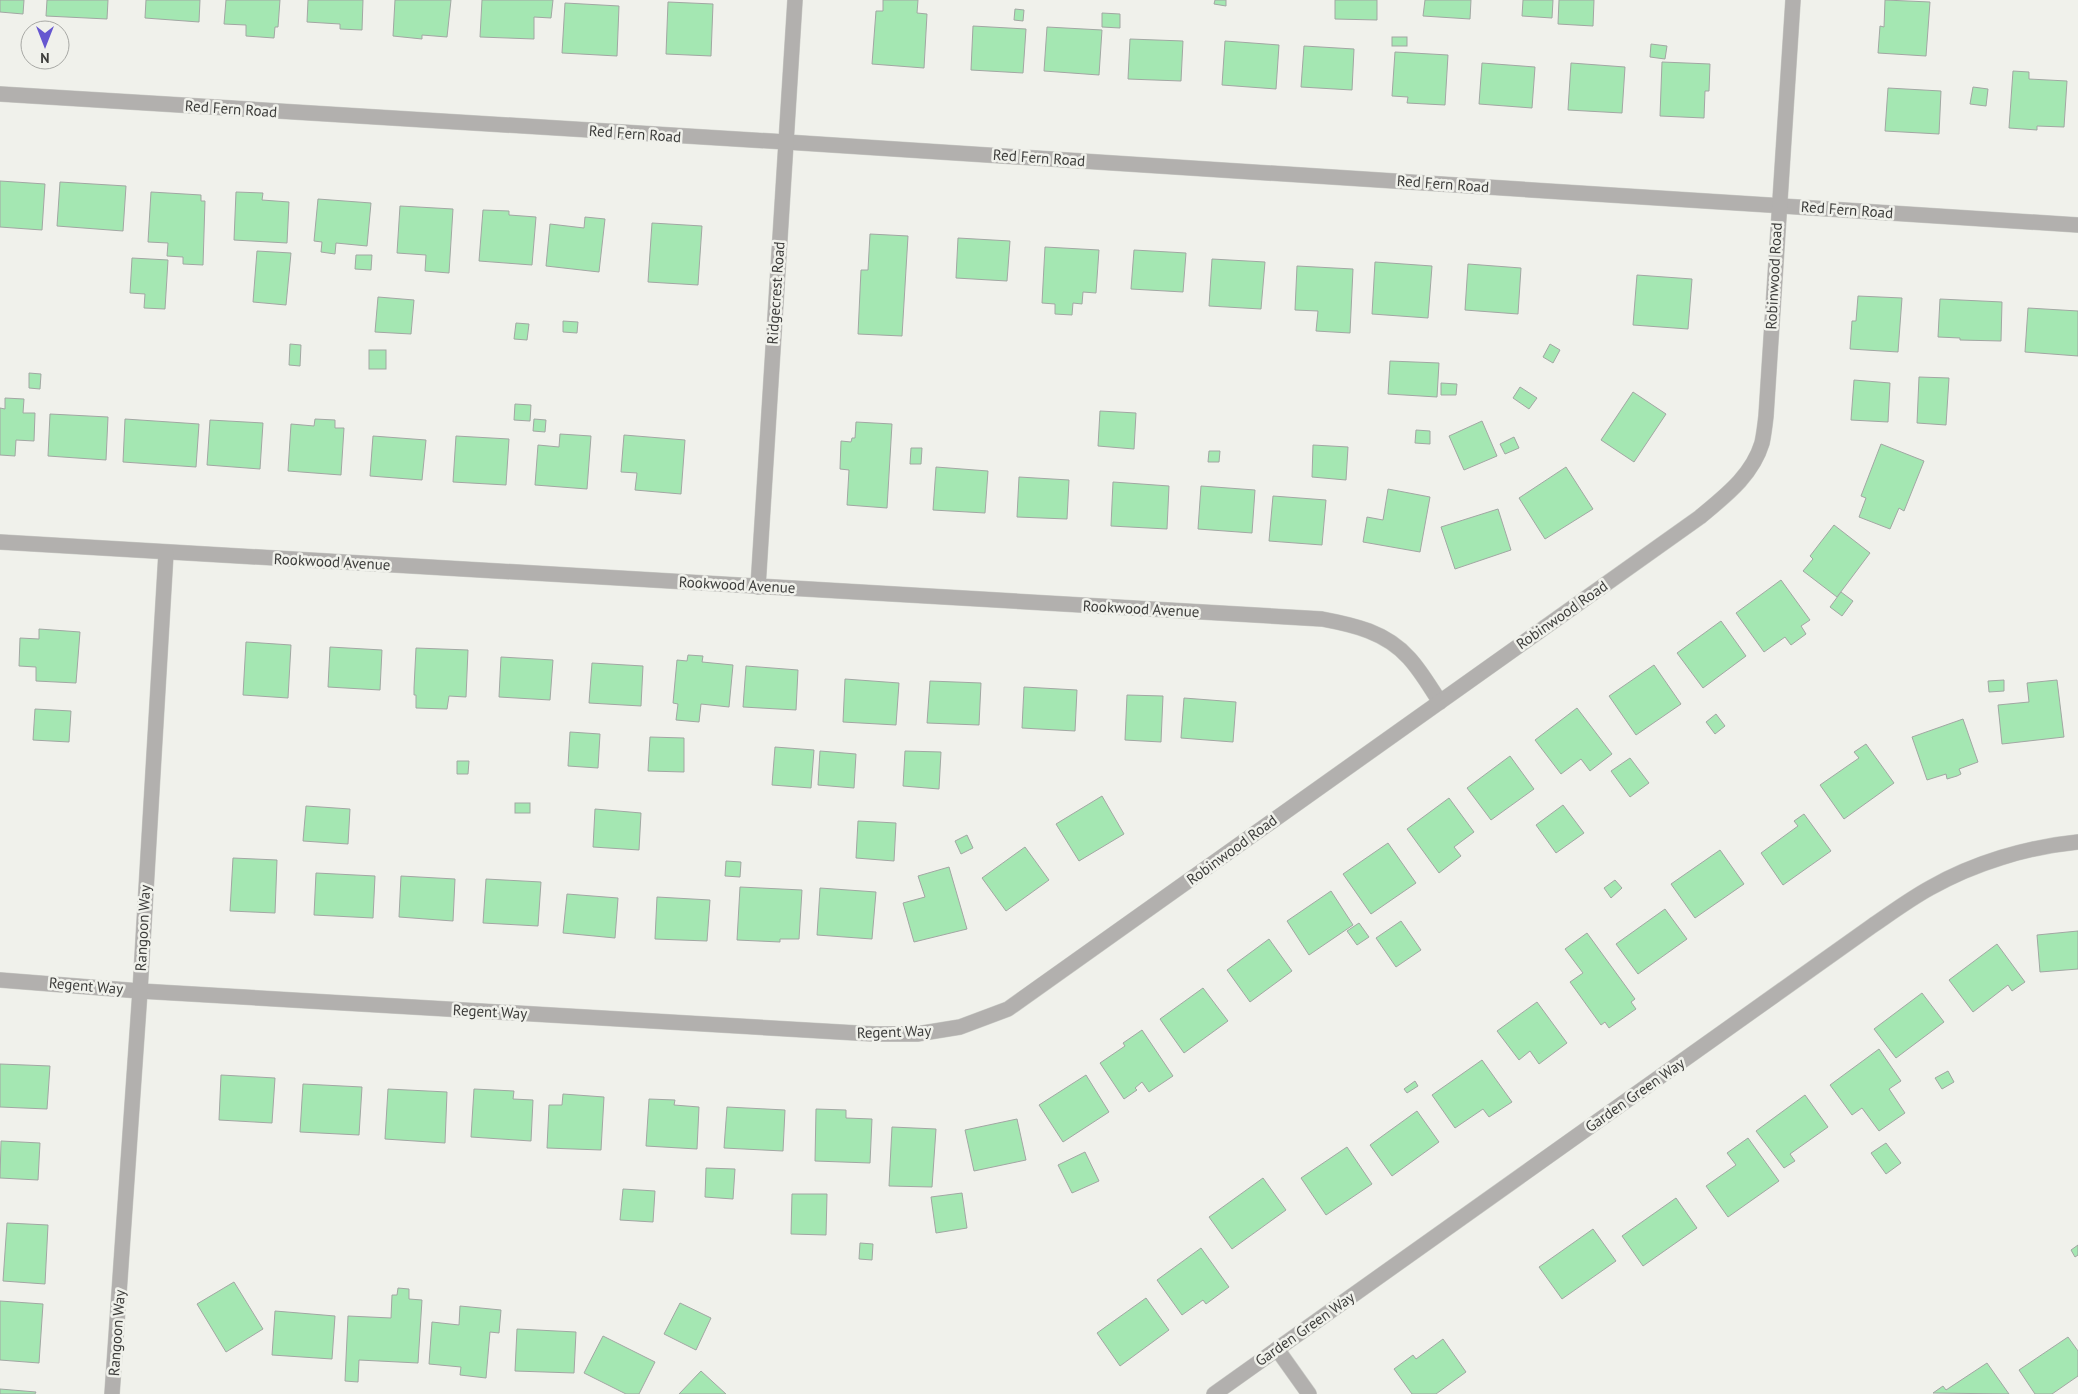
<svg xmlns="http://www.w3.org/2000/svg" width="2078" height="1394" viewBox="0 0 2078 1394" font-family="'PT Sans',sans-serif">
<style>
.building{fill:#a4e7b2;stroke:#a2a7a3}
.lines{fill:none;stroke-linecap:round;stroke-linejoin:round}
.street-casing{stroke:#cccdc8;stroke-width:16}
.street{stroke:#b2b0ae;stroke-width:15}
.labels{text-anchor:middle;stroke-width:5;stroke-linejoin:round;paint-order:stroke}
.street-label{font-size:15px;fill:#3d3d3b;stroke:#f0f1eb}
</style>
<rect width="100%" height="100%" fill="#f0f1eb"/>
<g class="building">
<path d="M0,0H24L23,14L0,12Z"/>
<path d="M47,0H108L107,19L46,16Z"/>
<path d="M146,0H200L199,22L145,18Z"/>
<path d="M226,0H280L278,27H275L274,38L246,36V25L224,24Z"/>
<path d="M308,0H363L362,30L340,29V24L307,22Z"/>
<path d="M395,0H451L447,37L422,35V39L393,36Z"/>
<path d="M482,0H553L551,18L534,17V39L480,37Z"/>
<path d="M883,0H918L917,13L927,14L924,68L872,64L876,11H883Z"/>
<path d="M1215,0H1226V6L1214,4Z"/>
<path d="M1335,0H1377V20L1335,19Z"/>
<path d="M1425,0H1471L1470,19L1423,16Z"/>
<path d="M1523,0H1553L1552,18L1522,16Z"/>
<path d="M1559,0H1594L1593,26L1558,24Z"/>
<path d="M1885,0L1930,2L1926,56L1878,53L1880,26L1884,27Z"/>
<path d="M668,2L713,4L711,56L666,54Z"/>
<path d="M565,3L619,6L617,56L562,53Z"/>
<path d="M1015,9L1024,10L1023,21L1014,20Z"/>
<path d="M1102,13L1120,14V28L1102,27Z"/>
<path d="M973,26L1026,29L1023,73L971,70Z"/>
<path d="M1047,27L1102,30L1099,75L1044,71Z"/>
<rect x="1392" y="37" width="15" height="9"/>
<path d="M1130,39L1183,41L1181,81L1128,79Z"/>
<path d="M1225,41L1279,45L1276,89L1222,85Z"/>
<path d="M1651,44L1667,46L1665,59L1650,57Z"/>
<path d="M1304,46L1354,49L1352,90L1301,87Z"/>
<path d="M1395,52L1448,55L1445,105L1407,103L1408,97L1392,96Z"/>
<path d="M1662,62L1710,64L1709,91H1705L1704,118L1660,116Z"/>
<path d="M1482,63L1535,67L1532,108L1479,104Z"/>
<path d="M1571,63L1625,67L1622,113L1568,110Z"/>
<path d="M2013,71L2029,72V79L2067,81L2064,127L2037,126V130L2009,128Z"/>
<path d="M1973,87L1988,89L1986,106L1970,104Z"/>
<path d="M1888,88L1941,91L1939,134L1885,131Z"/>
<path d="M0,181L45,184L42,230L0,227Z"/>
<path d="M60,182L126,186L123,231L57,226Z"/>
<path d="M151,192L201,195V201H205L203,265L183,264V257L167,256L168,243L148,242Z"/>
<path d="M236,192L263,193L262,200L289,202L287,243L234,240Z"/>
<path d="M318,199L371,203L367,246L336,243L335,254L321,252L322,242L314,241Z"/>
<path d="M400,206L453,209L449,273L425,271L426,255L397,253Z"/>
<path d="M483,210L509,211V215L536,217L532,265L479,261Z"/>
<path d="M585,217L605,219L599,272L546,266L550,224L584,228Z"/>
<path d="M652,223L702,226L698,285L648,282Z"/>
<path d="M870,234L908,236L902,336L858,334L861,270H868Z"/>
<path d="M958,238L1010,241L1007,281L956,278Z"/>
<path d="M1045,247L1099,250L1096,293L1083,292L1082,304L1073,303L1072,315L1055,314V304L1042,303Z"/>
<path d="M1134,250L1186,253L1183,292L1131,289Z"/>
<path d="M257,251L291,253L286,305L253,302Z"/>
<path d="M356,255H372L371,270L355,269Z"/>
<path d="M132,258L168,260L165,309L144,308L145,294L130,293Z"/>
<path d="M1212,259L1265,262L1261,309L1209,306Z"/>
<path d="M1375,262L1432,266L1428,318L1372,314Z"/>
<path d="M1468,264L1521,268L1518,314L1465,310Z"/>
<path d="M1297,266L1353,269L1350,333L1316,331L1318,311L1295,310Z"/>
<path d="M1637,275L1692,279L1688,329L1633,325Z"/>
<path d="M1858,296L1902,298L1898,352L1850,349L1852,321H1856Z"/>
<path d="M378,297L414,300L411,334L375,332Z"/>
<path d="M1940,299L2002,302L2001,341L1960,340V338L1938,337Z"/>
<path d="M2028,308L2078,311V356L2025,352Z"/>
<path d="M563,321L578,322L577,333L563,332Z"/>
<path d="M516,323L529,324L527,340L514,339Z"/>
<path d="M290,344L301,345L300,366L289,365Z"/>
<path d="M1550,344L1560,350L1553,363L1543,357Z"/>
<rect x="369" y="350" width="17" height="19"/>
<path d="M1390,361L1439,363L1437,397L1388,394Z"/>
<path d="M29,373L41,374L40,389L29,388Z"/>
<path d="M1919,377L1949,378L1946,425L1917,423Z"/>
<path d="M1854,380L1890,383L1888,422L1851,420Z"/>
<path d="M1441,383L1457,384L1456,395H1441Z"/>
<path d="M1520,387L1537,398L1529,409L1513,398Z"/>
<path d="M1633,392L1666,414L1634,462L1601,440Z"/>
<path d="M5,398L24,399L23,413H35L34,441L16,440L15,456L0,455V408L5,409Z"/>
<path d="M515,404L531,405L530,421L514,420Z"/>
<path d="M1100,411L1136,413L1134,449L1098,446Z"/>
<path d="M50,414L108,417L106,460L48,456Z"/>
<path d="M125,419L199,424L196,467L123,462Z"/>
<path d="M315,419L335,420V428H344L341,475L288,471L291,424L314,426Z"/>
<path d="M534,419L546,420L545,432L533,431Z"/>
<path d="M210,420L263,423L260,469L207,465Z"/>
<path d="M1482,421L1497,456L1464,470L1449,436Z"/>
<path d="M856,422L892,424L887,508L847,505L849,470L840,469L841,441L851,442L852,438H855Z"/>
<path d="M1416,430L1430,431V444L1415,443Z"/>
<path d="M560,434L591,436L587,489L535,485L538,445L559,447Z"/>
<path d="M624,435L685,440L681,494L635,490L637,473L621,472Z"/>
<path d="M373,436L426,440L422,480L370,476Z"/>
<path d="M456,436L509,439L506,485L453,482Z"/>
<path d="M1514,437L1519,448L1505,454L1500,444Z"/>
<path d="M1881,444L1924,461L1904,511L1899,508L1890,529L1859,517L1866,498L1861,496Z"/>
<path d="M1313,445L1348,447L1346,480L1312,477Z"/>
<path d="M911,448H922L921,464H910Z"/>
<path d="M1209,451H1220L1219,462H1208Z"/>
<path d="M936,467L988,471L985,513L933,510Z"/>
<path d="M1566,467L1593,509L1545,539L1519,498Z"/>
<path d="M1019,477L1069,480L1067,519L1017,517Z"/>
<path d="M1113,482L1169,486L1167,529L1111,526Z"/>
<path d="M1201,486L1255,490L1252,533L1198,529Z"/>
<path d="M1388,489L1430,497L1420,552L1363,542L1367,517L1383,520Z"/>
<path d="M1273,496L1326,500L1322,545L1269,541Z"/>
<path d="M1498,509L1511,550L1455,569L1441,527Z"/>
<path d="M1834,525L1870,553L1837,597L1803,571L1813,559L1810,556Z"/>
<path d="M1781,580L1810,620L1801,626L1806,634L1791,645L1785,637L1764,652L1736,613Z"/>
<path d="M1841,592L1853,601L1842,616L1830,607Z"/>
<path d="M1721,621L1746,656L1703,688L1677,653Z"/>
<path d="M39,629L80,632L76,683L36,681V667L19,666L20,638L39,639Z"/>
<path d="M246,642L291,645L288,698L243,695Z"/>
<path d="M330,647L382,650L380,690L328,687Z"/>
<path d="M416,648L468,650L466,697L449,696L447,709L416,708V695H414V688Z"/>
<path d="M688,655L703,656L702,662L733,665L729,707L701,704L699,722L676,720L678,704L673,703L677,660L687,661Z"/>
<path d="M501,657L553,660L550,700L499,697Z"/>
<path d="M592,663L643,666L641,706L589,703Z"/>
<path d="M1654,665L1681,704L1636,735L1609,696Z"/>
<path d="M746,666L798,670L796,710L743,707Z"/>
<path d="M845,679L899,683L896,725L843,722Z"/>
<path d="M2004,680V691L1989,692L1988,681Z"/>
<path d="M2057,680L2064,737L2002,744L1998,705L2029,702L2027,683Z"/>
<path d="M930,681L981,683L979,725L927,723Z"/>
<path d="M1024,687L1077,690L1075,731L1022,728Z"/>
<path d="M1127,695L1163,696L1161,742L1125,740Z"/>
<path d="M1184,698L1236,702L1233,742L1181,738Z"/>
<path d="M1577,708L1612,754L1590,771L1581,759L1561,774L1535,740Z"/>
<path d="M35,709L71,711L69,742L33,740Z"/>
<path d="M1716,714L1725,726L1715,734L1706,722Z"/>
<path d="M1963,719L1978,762L1959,769L1961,774L1957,776L1947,779L1946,774L1927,780L1912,737Z"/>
<path d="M570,732L600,734L598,768L568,766Z"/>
<path d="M650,737L684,738V772L648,771Z"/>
<path d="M1866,744L1894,783L1844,819L1820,785L1859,758L1854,752Z"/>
<path d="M775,747L814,750L811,788L772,785Z"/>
<path d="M820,751L856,754L854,788L818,785Z"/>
<path d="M905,751L941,752L939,789L903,786Z"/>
<path d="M1510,756L1534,789L1491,820L1467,788Z"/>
<path d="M1630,758L1649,783L1630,797L1611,771Z"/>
<path d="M457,761H469L468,774H457Z"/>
<path d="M1102,796L1124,834L1079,861L1056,824Z"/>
<path d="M1449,798L1474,832L1454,847L1461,856L1439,873L1407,829Z"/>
<rect x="515" y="803" width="15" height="10"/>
<path d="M1563,805L1584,833L1556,853L1536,825Z"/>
<path d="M306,806L350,809L348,844L303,841Z"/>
<path d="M595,809L641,813L639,850L593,847Z"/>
<path d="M1804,814L1831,851L1783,885L1761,853L1798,826L1794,821Z"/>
<path d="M858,821L896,823L894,861L856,858Z"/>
<path d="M967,835L973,848L961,854L955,841Z"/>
<path d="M1388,843L1416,883L1371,914L1343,874Z"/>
<path d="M1025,847L1049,880L1006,911L982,878Z"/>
<path d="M1720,850L1744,884L1695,918L1671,884Z"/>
<path d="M233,858L277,860L275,913L230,911Z"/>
<path d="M726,861L741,862L740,877L725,876Z"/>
<path d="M949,867L967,929L914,942L903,903L925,897L918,876Z"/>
<path d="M316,873L375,876L373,918L314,915Z"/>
<path d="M401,876L455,879L453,921L399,917Z"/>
<path d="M486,879L541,882L538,926L483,923Z"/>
<path d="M1615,880L1622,888L1611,898L1604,888Z"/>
<path d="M740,887L802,890L799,939H780V942L737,940Z"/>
<path d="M820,888L876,892L872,939L817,935Z"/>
<path d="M1331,891L1353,925L1309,955L1287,921Z"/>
<path d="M567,894L618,898L615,938L563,933Z"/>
<path d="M657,897L710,900L707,941L655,939Z"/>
<path d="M1665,909L1687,939L1638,974L1616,944Z"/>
<path d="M1401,921L1421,950L1396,967L1376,938Z"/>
<path d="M1359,923L1369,937L1357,945L1347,931Z"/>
<path d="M2078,931V969L2040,972L2037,935Z"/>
<path d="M1587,933L1635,999L1631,1002L1636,1009L1609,1028L1605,1022L1601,1025L1570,982L1583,973L1565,949Z"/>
<path d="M1269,939L1292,971L1250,1002L1227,970Z"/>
<path d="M1997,944L2025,982L2012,991L2008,985L1973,1012L1949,980Z"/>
<path d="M1203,988L1228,1021L1184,1053L1160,1019Z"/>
<path d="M1922,993L1944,1022L1896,1058L1874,1029Z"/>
<path d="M1537,1002L1567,1043L1539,1064L1530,1051L1519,1060L1497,1031Z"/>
<path d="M1142,1030L1173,1076L1149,1092L1142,1082L1135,1088L1137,1090L1124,1099L1100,1063L1125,1046L1123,1043Z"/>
<path d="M1879,1049L1901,1081L1889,1089L1905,1113L1879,1131L1862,1108L1852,1115L1830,1085Z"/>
<path d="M1482,1060L1512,1102L1489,1117L1483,1109L1455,1128L1432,1095Z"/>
<path d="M0,1064L50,1066L47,1109L0,1107Z"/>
<path d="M1948,1071L1954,1082L1942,1089L1935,1078Z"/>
<path d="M221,1075L275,1078L272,1123L219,1120Z"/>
<path d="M1086,1075L1109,1112L1063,1142L1039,1105Z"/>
<path d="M1415,1081L1418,1086L1407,1093L1404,1089Z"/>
<path d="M303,1084L362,1087L359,1135L300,1132Z"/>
<path d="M388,1089L447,1092L445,1143L385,1139Z"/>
<path d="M474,1089L514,1091L513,1099L533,1100L531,1141L471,1137Z"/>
<path d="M563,1094L604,1097L601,1150L547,1148L549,1105H562Z"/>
<path d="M1805,1095L1828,1127L1790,1154L1795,1161L1784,1168L1756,1131Z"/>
<path d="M649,1099L675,1100L674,1105L699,1107L697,1149L646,1146Z"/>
<path d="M727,1107L785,1110L783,1151L724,1148Z"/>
<path d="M816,1109L846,1110V1118L872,1119L870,1163L815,1161Z"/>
<path d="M1417,1111L1439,1142L1392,1176L1370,1145Z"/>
<path d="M1017,1119L1026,1160L974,1171L965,1130Z"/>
<path d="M892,1127L936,1129L932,1187L889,1186Z"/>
<path d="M1748,1138L1779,1181L1728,1217L1706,1186L1736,1165L1727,1153Z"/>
<path d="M1,1141L40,1143L38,1180L0,1178Z"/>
<path d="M1886,1143L1901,1163L1886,1174L1871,1153Z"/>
<path d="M1347,1147L1372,1184L1326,1215L1301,1178Z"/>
<path d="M1085,1152L1099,1181L1072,1193L1058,1165Z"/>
<path d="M706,1168L735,1169L733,1199L705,1197Z"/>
<path d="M1263,1178L1286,1210L1232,1249L1209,1217Z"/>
<path d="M623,1189L655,1191L653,1222L620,1220Z"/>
<path d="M962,1193L967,1228L936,1233L931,1197Z"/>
<path d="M792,1194H827L826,1235L791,1234Z"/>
<path d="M1676,1198L1697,1228L1643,1266L1622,1236Z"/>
<path d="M7,1223L48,1225L45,1284L3,1281Z"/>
<path d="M1593,1229L1616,1261L1562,1299L1539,1267Z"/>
<path d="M860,1243L873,1244L872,1260L859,1259Z"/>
<path d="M2078,1245V1255L2075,1257L2071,1250Z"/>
<path d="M1201,1248L1229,1287L1206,1304L1203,1300L1182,1315L1157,1280Z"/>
<path d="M234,1282L263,1329L226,1352L197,1304Z"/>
<path d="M398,1288L409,1289V1299L422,1300L418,1363L359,1360L358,1382L345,1381L348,1316L391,1318L392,1295H397Z"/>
<path d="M1146,1298L1169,1330L1120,1366L1097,1333Z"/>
<path d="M0,1301L43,1304L39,1363L0,1360Z"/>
<path d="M680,1303L711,1318L696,1350L664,1334Z"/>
<path d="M460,1306L501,1310L499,1333L490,1332L486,1378L460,1375L461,1367L429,1364L432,1322L459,1325Z"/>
<path d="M275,1311L335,1316L332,1359L272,1355Z"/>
<path d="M517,1329L576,1332L574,1373L515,1371Z"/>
<path d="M603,1336L655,1362L639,1394H626L584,1373Z"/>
<path d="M2068,1337L2078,1351V1376L2052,1394H2035L2019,1370Z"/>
<path d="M1443,1339L1466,1372L1436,1394H1412L1394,1369L1413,1355L1416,1359Z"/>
<path d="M1987,1363L2009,1394L1933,1393L1943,1386L1946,1390Z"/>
<path d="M701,1371L726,1394H679Z"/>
<path d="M0,1389L36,1392L35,1394H0Z"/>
</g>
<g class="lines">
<g class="street-casing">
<g id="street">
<path d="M0,94L786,142L2078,225"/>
<path d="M0,542L1322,619C1354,625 1386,632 1409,658C1421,671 1430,687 1440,702"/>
<path d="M758,587L795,0"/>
<path d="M0,980L140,991L874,1034H917L960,1027L1008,1009L1700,517C1725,496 1752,476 1762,443C1764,434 1765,425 1766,416L1793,0"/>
<path d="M1277,1349L1309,1394"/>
<path d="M112,1394L140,991L166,553"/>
<path d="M1214,1394L1872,926C1891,913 1910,899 1930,888C1974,863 2027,847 2078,842"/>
</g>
</g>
<use href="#street" class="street"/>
</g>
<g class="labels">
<g class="street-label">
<text transform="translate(231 109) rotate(4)" y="5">Red Fern Road</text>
<text transform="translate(635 134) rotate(4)" y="5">Red Fern Road</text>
<text transform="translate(1039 158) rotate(4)" y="5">Red Fern Road</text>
<text transform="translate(1443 184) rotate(4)" y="5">Red Fern Road</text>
<text transform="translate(1847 210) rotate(4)" y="5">Red Fern Road</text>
<text transform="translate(1774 276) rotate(-87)" y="5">Robinwood Road</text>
<text transform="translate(776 293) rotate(-86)" y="5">Ridgecrest Road</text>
<text transform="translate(332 562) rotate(3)" y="5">Rookwood Avenue</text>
<text transform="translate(737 585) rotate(3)" y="5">Rookwood Avenue</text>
<text transform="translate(1141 609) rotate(3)" y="5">Rookwood Avenue</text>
<text transform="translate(1562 615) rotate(-35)" y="5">Robinwood Road</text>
<text transform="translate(1232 850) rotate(-36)" y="5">Robinwood Road</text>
<text transform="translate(143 928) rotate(-87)" y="5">Rangoon Way</text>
<text transform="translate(86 986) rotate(5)" y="5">Regent Way</text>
<text transform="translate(490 1012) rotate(3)" y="5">Regent Way</text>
<text transform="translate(894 1032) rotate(-2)" y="5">Regent Way</text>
<text transform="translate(1635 1095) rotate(-35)" y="5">Garden Green Way</text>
<text transform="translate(1305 1329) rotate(-35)" y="5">Garden Green Way</text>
<text transform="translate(117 1333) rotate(-86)" y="5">Rangoon Way</text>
</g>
</g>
<g transform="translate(45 45) rotate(180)"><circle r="24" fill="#f0f1eb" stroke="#a8a9a5"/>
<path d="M0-4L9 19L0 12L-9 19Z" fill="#6657d0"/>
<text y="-8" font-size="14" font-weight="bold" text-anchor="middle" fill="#3d3d3b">N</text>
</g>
</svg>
